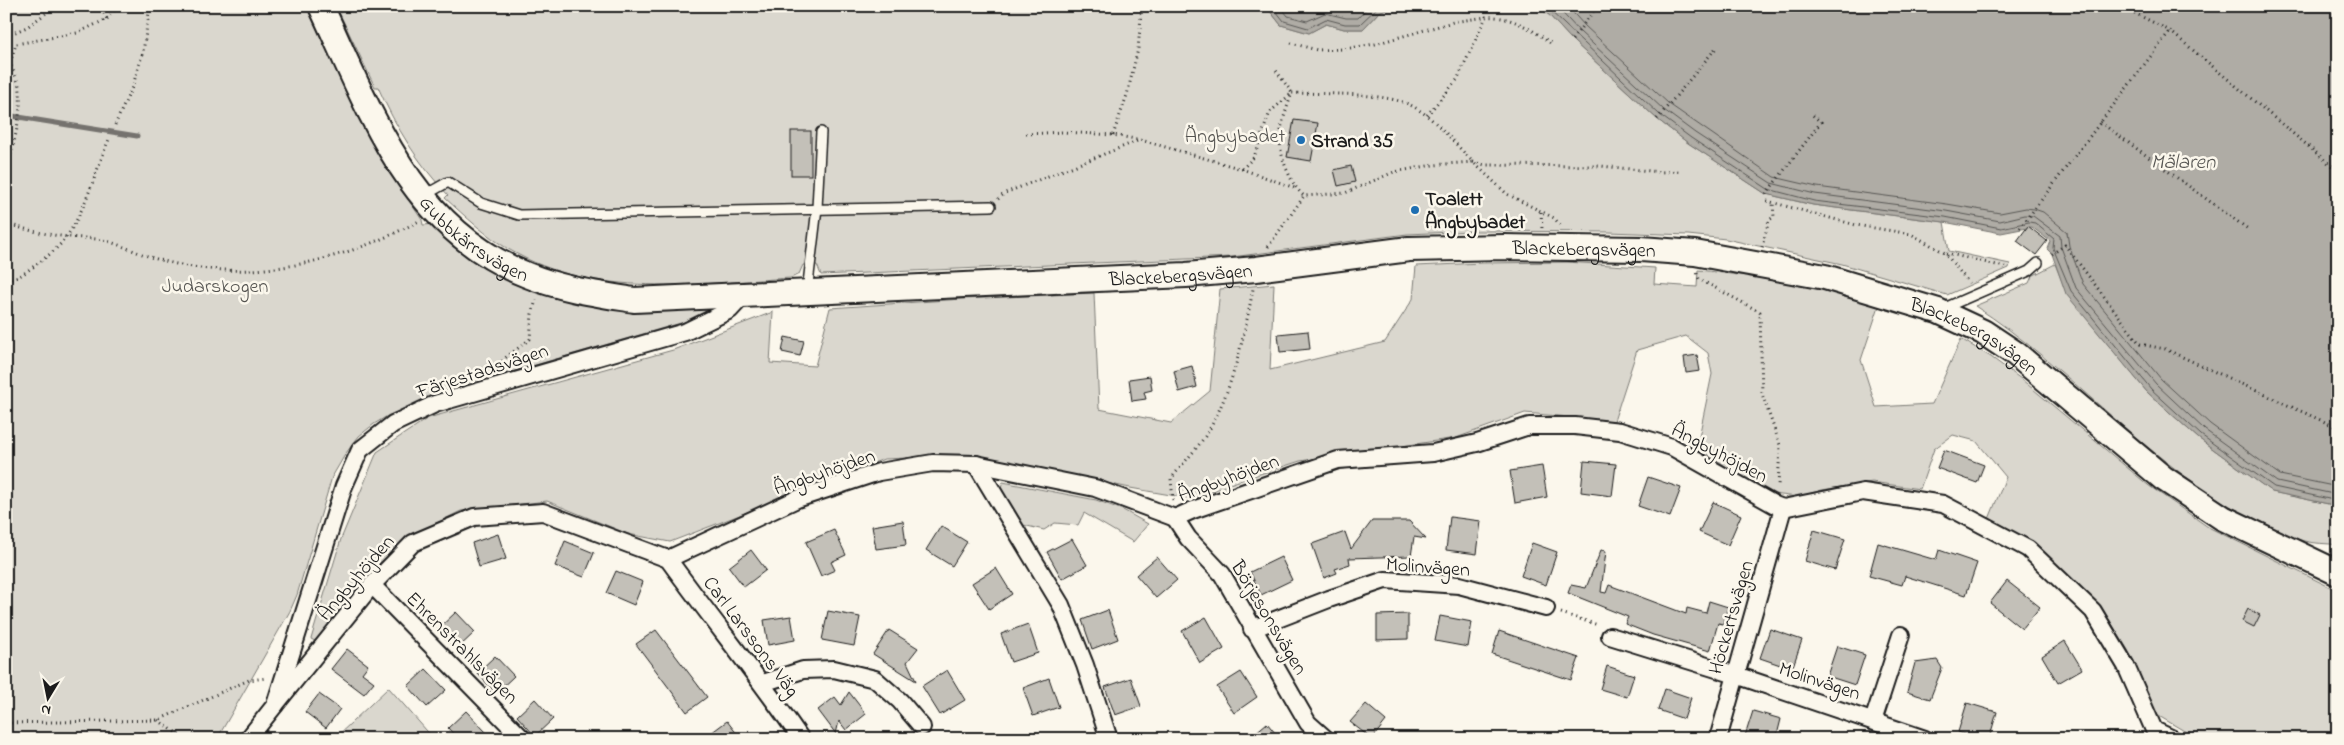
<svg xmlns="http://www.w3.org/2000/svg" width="2344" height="745" viewBox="0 0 2344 745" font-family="'Indie Flower',sans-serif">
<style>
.green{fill:#dad7ce;stroke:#7b7a75}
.water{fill:#afaca5;stroke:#74726e}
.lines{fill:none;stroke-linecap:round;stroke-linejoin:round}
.shore{stroke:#575653;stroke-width:1}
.stream{stroke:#74726e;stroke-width:5}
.building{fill:#c3c0b8;stroke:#1c1c1c}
.lane-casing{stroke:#1c1c1c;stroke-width:12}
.street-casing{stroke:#1c1c1c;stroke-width:20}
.secondary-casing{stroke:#1c1c1c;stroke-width:28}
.path{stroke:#1c1c1c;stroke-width:3;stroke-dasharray:1 4;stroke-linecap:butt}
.lane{stroke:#fbf7ec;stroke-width:9}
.street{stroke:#fbf7ec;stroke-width:16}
.secondary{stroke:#fbf7ec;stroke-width:24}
.poi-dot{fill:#1f6fb2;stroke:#fbf7ec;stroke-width:2}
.labels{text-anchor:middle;stroke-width:5;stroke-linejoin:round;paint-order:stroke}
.park-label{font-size:20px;fill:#555451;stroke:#fbf7ec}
.poi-label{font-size:20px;font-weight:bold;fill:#1c1c1c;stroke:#fbf7ec;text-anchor:start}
.street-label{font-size:20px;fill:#1c1c1c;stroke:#fbf7ec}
.water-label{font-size:21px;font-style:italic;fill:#575653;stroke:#fbf7ec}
</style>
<rect width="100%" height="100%" fill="#fbf7ec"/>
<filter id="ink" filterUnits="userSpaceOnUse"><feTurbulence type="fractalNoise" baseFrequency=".02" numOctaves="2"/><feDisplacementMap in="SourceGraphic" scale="10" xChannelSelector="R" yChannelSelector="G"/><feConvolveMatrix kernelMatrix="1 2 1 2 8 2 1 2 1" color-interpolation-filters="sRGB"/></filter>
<g filter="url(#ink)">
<g class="green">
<path d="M6,6H306L376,151L422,220L423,225L436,224L484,264L711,307L706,313L698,318L508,373L389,415L374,424L359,436L346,453L332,477L297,595L290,611L217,739H6Z"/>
<path d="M336,6H1266L1281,25L1309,33L1326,24L1344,29H1363L1379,12L1393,6H1536L1549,15L1572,40L1657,119L1688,143L1766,194L1813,205L1944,222L1949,251L2010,264L2009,268L1947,295L1842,264L1726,239L1688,235L1609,232L1474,231L1407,234L1232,257L821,275L817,265H803L799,274L791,278C698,283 595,300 510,250C486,236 466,217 445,198L448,195C419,165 395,126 378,87H375Z"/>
<path d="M1567,262L1655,268L1654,284L1697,287L1698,270C1760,277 1820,286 1879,306L1861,360L1876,407L1932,404L1961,339L1991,357L2021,379L2148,485L2208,527L2338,591V739H2198L2157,715L2128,650L2109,619L2032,544L1989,519L2006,477L1976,441L1953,435L1934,449L1920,489L1872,482L1822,490L1797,497L1766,493L1697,447L1712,374L1708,353L1686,336L1637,350L1614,421L1525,413L1456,438L1300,461L1230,484L1194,499L1130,488L975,455L884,459L670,542L628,534L547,501L461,511L406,538L346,595L319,643L311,639L341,539L377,452L428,418L673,350L773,312L770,363L815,366L830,308L962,299L1094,293L1099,409L1171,423L1210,391L1220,289L1274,284L1270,370L1385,342L1413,299L1416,266L1482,263Z"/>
<path d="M2055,264L2067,294L2147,392L2198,438L2272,492L2338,506V545C2327,543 2314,544 2304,541C2279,534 2258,521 2235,509C2139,454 2068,366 1975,306L2029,283L2032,276Z"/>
<path d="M1003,482L1096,500L1123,510L1148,524L1133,542L1084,513L1078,525L1055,523L1044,530L1023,525L1000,489Z"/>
<path d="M389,688L434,739H334L388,688Z"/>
</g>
<g class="water">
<path d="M1266,6H1393L1379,12L1363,29H1344L1326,24L1309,33L1281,25Z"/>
<path d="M1536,6H2338V506L2272,492L2198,438L2147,392L2066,294L2052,254L2047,249L2050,241L2032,227L2001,233L1944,222L1813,205L1766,194L1688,143L1657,119L1572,40L1549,15Z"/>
</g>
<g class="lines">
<g class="shore">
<path d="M1272,6L1284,21L1308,28L1326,19L1345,24H1360L1379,6"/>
<path d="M1280,6L1288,16L1307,21L1325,13L1346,18H1358L1369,6"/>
<path d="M1545,6L1660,115L1691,138L1768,189L1814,201L1945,217L2001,228L2029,222L2035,223L2054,239L2053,248L2071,291L2151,389L2201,435L2274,487L2338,501"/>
<path d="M1556,6L1580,32L1664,110L1695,133L1771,183L1815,194L1946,211L2000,221L2025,215L2033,216L2060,236L2061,247L2076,288L2156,384L2205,430L2277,482L2338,495"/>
<path d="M1567,6L1585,26L1669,104L1774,177L1817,187L1947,204L2000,213L2026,208L2034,209L2043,212L2067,232L2069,246L2083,284L2161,379L2210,424L2280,475L2338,487"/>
</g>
<path class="stream" d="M6,115L137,136"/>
</g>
<g class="building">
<path d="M1294,120L1318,123L1311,161L1287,157Z"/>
<rect x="791" y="131" width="20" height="44"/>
<path d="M1351,166L1355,182L1338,186L1334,170Z"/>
<path d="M2028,226L2047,241L2036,255L2017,241Z"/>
<path d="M1308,331L1310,349L1280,352L1278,334Z"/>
<path d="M785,337L804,341L800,356L782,352Z"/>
<path d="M1697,355L1700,371L1686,373L1684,357Z"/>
<path d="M1192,366L1197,387L1179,392L1174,371Z"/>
<path d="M1150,376L1152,390L1144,392L1146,399L1132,401L1129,379Z"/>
<path d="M1944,450L1984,465L1977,483L1937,468Z"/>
<path d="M1584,461L1616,464L1612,496L1581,492Z"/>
<path d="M1542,466L1547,497L1515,503L1510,471Z"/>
<path d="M1648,477L1681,488L1670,517L1638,506Z"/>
<path d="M1713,502L1741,515L1728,545L1699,532Z"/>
<path d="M1450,517L1481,521L1477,554L1446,550Z"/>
<path d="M903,521L906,545L876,549L872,526Z"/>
<path d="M1372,521H1409L1426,539L1414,537L1411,556L1349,558L1350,564L1335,569L1337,573L1324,578L1312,544L1345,532L1351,549Z"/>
<path d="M941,526L967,542L952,566L926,550Z"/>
<path d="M834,530L846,555L831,562L835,570L821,576L806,542Z"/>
<path d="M1814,530L1845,539L1835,570L1805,561Z"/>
<path d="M498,534L506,559L479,567L472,543Z"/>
<path d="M1072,539L1087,565L1062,579L1047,552Z"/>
<path d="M565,541L594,553L584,577L555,566Z"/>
<path d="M1532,543L1557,552L1546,585L1521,576Z"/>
<path d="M1878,543L1936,560L1939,550L1977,563L1966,595L1905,576L1902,585L1869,576Z"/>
<path d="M751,550L766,570L744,587L729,567Z"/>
<path d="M1601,550L1606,551L1601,592L1606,593L1609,585L1686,614L1687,608L1706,613L1709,601L1728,607L1723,624L1718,623L1710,651L1653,635L1625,624L1628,617L1568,593L1571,585L1586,588Z"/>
<path d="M1157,557L1177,580L1156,598L1136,575Z"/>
<path d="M1281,557L1292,580L1261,595L1250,572Z"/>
<path d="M996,568L1012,594L989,609L972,583Z"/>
<path d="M616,571L643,582L634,605L606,593Z"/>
<path d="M2007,581L2040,607L2022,629L1990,603Z"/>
<path d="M2248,609L2260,615L2254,627L2242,621Z"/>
<path d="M1108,610L1118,639L1092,649L1082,620Z"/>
<path d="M828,611L860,617L854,646L822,640Z"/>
<path d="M456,612L475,632L456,650L437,630Z"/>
<path d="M1408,614V639L1377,640V615Z"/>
<path d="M791,616L795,640L768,645L764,620Z"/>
<path d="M1440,616L1472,622L1468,647L1435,641Z"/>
<path d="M1206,617L1224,649L1200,663L1182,631Z"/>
<path d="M1028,624L1038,653L1011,662L1001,634Z"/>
<path d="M1770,629L1802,640L1792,669L1760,658Z"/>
<path d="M656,630L707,697L687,712L636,644Z"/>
<path d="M889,630L918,648L907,662L916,681L873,654Z"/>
<path d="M1499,631L1579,658L1571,680L1492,654Z"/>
<path d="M2065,641L2082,669L2058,683L2042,656Z"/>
<path d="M1837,646L1865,655L1855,685L1827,676Z"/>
<path d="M347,649L368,665L362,673L374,682L364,694L331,669Z"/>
<path d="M495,656L514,676L496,693L477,673Z"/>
<path d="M1937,660L1942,668L1930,699L1907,692L1915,663Z"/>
<path d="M1607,666L1634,675L1627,697L1600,689Z"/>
<path d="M426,669L446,690L427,707L408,686Z"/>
<path d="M947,670L965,700L940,715L922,686Z"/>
<path d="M1241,672L1257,697L1234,713L1217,687Z"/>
<path d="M1049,678L1059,707L1033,716L1023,688Z"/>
<path d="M1131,678L1141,706L1115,715L1105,687Z"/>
<path d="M1665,689L1691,698L1684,719L1658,710Z"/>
<path d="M849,692L866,714L846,730L839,721L836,734L818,710L835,697L841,705Z"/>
<path d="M319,694L340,709L326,728L305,712Z"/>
<path d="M535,699L553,719L535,736L517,716Z"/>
<path d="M1967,703L1997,712L1989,739H1981L1958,732Z"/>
<path d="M1366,704L1386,721L1372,739L1350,722Z"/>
<path d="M466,711L486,732L479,739H458L448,728Z"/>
<path d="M1753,711L1781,719L1776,739H1744Z"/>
<path d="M727,721L741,739H703Z"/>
<path d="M1267,723L1280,739H1248Z"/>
</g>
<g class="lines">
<g class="lane-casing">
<g id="lane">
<path d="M425,195L448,182L481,203L519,215L991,206"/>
<path d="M807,292L817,208L821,132"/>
<path d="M1942,309L2029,271L2038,263"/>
</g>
</g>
<g class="street-casing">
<g id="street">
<path d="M976,464L1061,605L1085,665L1109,739"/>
<path d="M1175,518L1188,538L1222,574L1308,723L1326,739"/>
<path d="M668,559C712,620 759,677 801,739"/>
<path d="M372,585L523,739"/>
<path d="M1252,629L1329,599L1385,580L1459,585L1546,608"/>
<path d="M1610,636L1736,675L1925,739"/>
<path d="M763,683L803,670L834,669L875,679L900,701L922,727"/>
<path d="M275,705L372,585L413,543L474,517L543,512L668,559L797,499L879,472L933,463L976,464L1095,488L1175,518L1193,510L1338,460L1433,453L1477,443L1529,426H1575L1620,431L1672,447L1775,505L1783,508L1863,492L1943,504L2028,549L2093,611L2126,666L2154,730L2173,739"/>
<path d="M1873,721L1901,635"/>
<path d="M248,739L275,705L344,486L360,450L393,424L435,404L685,332L730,310L744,295"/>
<path d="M1718,739L1783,508"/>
</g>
</g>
<g class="secondary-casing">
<g id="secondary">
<path id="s1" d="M321,6C370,111 410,229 527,275C561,289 598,294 634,300L1186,275L1256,269L1409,249L1504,247L1641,249L1695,253L1825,277L1938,311L1983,332L2016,354L2163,478L2223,518L2338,573"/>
</g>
</g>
<g class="path">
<path d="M2121,6L2170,31L2338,171"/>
<path d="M107,19L118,6"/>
<path d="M6,36L27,27L56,6"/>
<path d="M1572,40L1597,6"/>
<path d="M1291,43L1317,50L1344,49L1375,44L1453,22L1486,17"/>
<path d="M1427,115L1457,80L1486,17C1510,15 1534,30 1553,45"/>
<path d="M1657,119L1716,48"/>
<path d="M2100,122L2248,229"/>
<path d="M115,125L133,85L143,52L150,6"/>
<path d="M1026,134L1063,132L1113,135L1141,140L1242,169L1295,188"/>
<path d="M1113,135L1127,95L1138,49L1142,6"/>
<path d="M1473,162L1485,165L1600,166L1660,172L1680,171"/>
<path d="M1475,164L1507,194L1554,218L1562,227"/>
<path d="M1242,169L1254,157L1270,112L1292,93L1275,69"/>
<path d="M6,174C12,149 22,117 20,92C20,83 13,72 10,63L16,44L77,33L107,19L100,6"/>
<path d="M1766,194L1821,122L1810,113"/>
<path d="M998,199L1005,193L1140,140"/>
<path d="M1767,201L1856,225L1911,234L1945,253L1969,283"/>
<path d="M1541,212L1542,229"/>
<path d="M6,223C24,230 49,235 69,237C80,238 92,238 103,240C123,245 143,256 164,261C251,284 342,262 419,221"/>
<path d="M2020,228L2170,31"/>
<path d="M1268,247L1304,196L1345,193L1394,172L1433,165L1473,162C1455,144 1437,120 1414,107C1390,92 1322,94 1292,93C1282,122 1274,140 1287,170C1292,181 1295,188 1304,196"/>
<path d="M1762,247L1769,220L1774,217L1773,203"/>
<path d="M1946,253L2005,267"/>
<path d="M2052,254L2065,245L2140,344L2165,349L2338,428"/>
<path d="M1697,273L1699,279L1760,312L1762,394L1780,445L1778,487"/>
<path d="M6,279C17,280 24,273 33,267C45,258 58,249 67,236C87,207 96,169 110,137"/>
<path d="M496,369L505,358L530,339L532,314L536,300"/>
<path d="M1173,500L1171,479C1183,463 1199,447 1209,430C1233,388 1244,337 1253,289"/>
<path d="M1561,613L1598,625"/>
<path d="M158,720L185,739"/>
<path d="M6,723L158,720L249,680L267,678"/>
</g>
<use href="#lane" class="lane"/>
<use href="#street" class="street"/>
<use href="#secondary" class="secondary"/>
</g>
</g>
<g class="poi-dot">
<circle cx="1301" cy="140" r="5"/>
<circle cx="1415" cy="210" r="5"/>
</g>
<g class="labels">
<g class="park-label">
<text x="1235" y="142">Ängbybadet</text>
<text x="215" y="292">Judarskogen</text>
</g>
<g class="poi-label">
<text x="1311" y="147">Strand 35</text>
<text x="1425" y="205">Toalett<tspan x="1425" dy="23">Ängbybadet</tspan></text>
</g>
<g class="street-label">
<text dy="7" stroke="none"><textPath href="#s1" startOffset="284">Gubbkärrsvägen</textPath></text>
<text dy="7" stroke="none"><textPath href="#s1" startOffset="1411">Blackebergsvägen</textPath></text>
<text dy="7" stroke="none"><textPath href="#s1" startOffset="1006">Blackebergsvägen</textPath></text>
<text dy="7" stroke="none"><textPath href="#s1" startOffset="1816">Blackebergsvägen</textPath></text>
<text transform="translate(482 370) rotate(-18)" y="7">Färjestadsvägen</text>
<text transform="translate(1720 452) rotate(28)" y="7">Ängbyhöjden</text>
<text transform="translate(824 471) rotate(-19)" y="7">Ängbyhöjden</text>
<text transform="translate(1228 477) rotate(-20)" y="7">Ängbyhöjden</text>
<text transform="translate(1428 566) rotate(4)" y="7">Molinvägen</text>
<text transform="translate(355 577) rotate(-49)" y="7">Ängbyhöjden</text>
<text transform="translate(1270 617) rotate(59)" y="7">Börjesonsvägen</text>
<text transform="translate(1730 617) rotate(-74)" y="7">Höckertsvägen</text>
<text transform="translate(752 636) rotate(53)" y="7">Carl Larssons Väg</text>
<text transform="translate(463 647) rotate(45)" y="7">Ehrenstrahlsvägen</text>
<text transform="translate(1820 680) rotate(18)" y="7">Molinvägen</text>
</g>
<g class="water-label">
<text x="2183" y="168">Mälaren</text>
</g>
</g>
<rect width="2344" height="745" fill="none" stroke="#fbf7ec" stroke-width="25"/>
<rect x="12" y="12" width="2319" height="720" fill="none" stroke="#1c1c1c" stroke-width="2" filter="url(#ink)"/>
<g transform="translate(48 698) rotate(190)" stroke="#fbf7ec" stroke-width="4" paint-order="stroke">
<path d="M0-4L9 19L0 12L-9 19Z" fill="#1c1c1c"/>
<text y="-8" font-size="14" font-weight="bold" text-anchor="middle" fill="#1c1c1c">N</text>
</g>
</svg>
